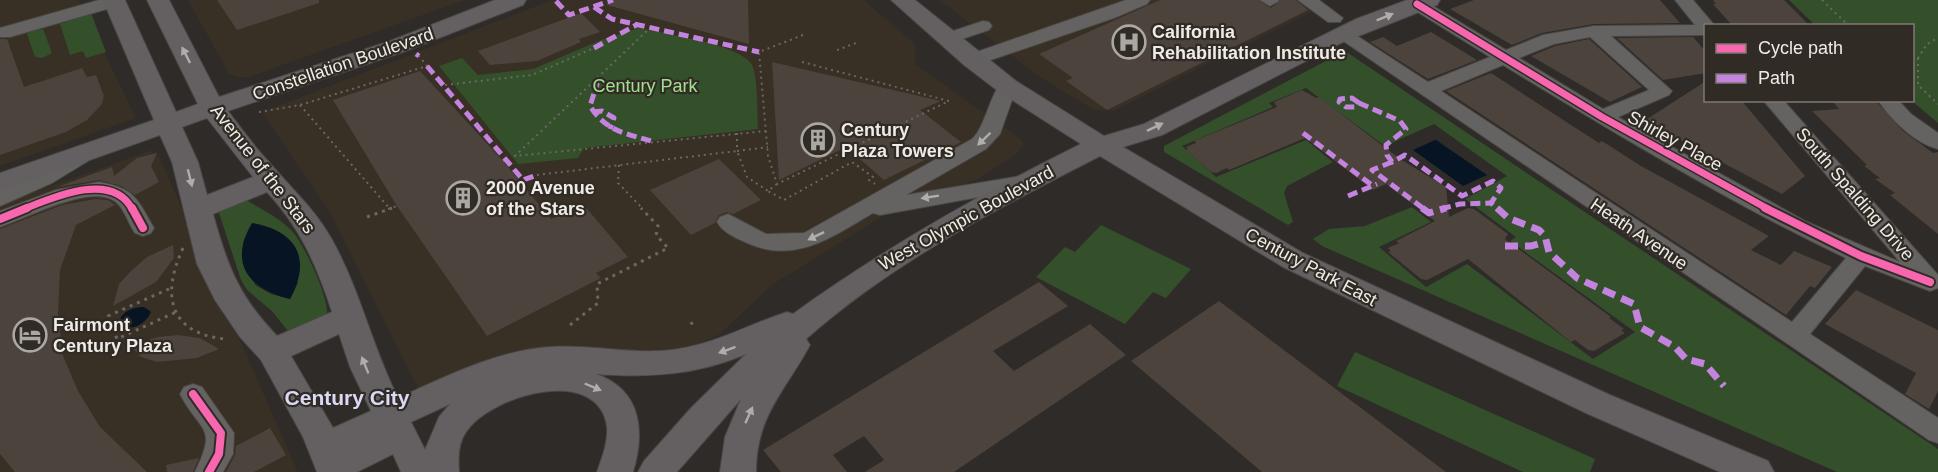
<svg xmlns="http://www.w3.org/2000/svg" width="1938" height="472" viewBox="0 0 1938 472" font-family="Helvetica,sans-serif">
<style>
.built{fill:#382f25}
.green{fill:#34502b;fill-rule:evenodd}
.water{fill:#071423}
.building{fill:#4c433c}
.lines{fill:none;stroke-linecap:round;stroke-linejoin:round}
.minor-casing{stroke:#494745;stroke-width:2}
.major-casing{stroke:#494745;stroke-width:2}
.path-far1{stroke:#6a6764;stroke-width:2;stroke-dasharray:2 4;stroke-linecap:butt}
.path{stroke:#6a6764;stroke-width:3;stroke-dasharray:3 5;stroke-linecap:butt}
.minor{fill:#656361;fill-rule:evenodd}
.major{fill:#646062;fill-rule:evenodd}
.quiet-far1{stroke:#c483df;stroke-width:5;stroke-dasharray:10 5;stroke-linecap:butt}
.quiet{stroke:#c483df;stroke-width:7;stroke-dasharray:13 7;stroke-linecap:butt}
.cycleway-far1-casing{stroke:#312b25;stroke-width:10}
.cycleway-casing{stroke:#312b25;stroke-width:12}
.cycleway-far1{stroke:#f766af;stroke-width:7}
.cycleway{stroke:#f766af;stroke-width:8}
.oneway{fill:#b0acab}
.oneway2{fill:#b1aeab}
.labels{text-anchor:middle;stroke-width:4.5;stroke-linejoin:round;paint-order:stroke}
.poi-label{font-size:18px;font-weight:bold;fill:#efebe7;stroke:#312b25;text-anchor:start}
.street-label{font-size:18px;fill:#efebe7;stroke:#312b25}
.park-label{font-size:18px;fill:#a1e08d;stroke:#312b25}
.quarter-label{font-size:21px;font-weight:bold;fill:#dadaf8;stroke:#312b25}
</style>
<rect width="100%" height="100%" fill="#2e2b28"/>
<g class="built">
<path d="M0,0H79L136,118L0,166Z"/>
<path d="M188,0H465L249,77H237L229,74Z"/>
<path d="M552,0H864L916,45L915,64L1021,139L1024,144L1017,154L978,179L891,211L772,285L719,335L681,352L531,349L488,362L420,392L330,213L262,112Z"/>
<path d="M939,0H1300L1315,10L1113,111L1094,110L1040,77Z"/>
<path d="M152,150L153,154L159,156L298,472H0V204Z"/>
</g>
<g class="green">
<path d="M1789,0H1938V123L1912,101V26L1815,25Z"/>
<path d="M91,13L106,52L86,58L83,51L70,55L60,24Z"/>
<path d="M639,28C663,34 741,44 752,65C758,77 757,114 758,129L584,148L578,158L518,164L439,66L462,58L478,75L533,69L601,40Z"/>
<path d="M43,29L52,53L42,58L35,57L27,34L31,31Z"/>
<path d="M1345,51L1938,449V472H1837L1322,246L1313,239L1329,229L1365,226L1412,207L1431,222L1379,247L1426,287L1467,264L1593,359L1635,332L1510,241L1516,237L1465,199L1507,176L1434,124L1385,146L1306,88L1269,103L1273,107L1182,146L1216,177L1306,140L1333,162L1287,186L1284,193L1293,222L1288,225L1164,152V146Z"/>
<path d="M246,200C261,209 280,218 292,231C304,244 330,299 327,316L292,332L287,330L272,311L247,290L241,280L219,213L221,209ZM252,224L298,283L290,299L271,294L255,285L243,242Z"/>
<path d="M1101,225L1191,269L1166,298L1153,292L1125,324L1036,277L1065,247L1075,252Z"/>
<path d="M1355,352L1595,459L1590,472H1523L1337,386Z"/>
</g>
<g class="water">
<path d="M1435,140H1436L1487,175L1463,186L1413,150Z"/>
<path d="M252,223C297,231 312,259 290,299C249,289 228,264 252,223Z"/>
<path d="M144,307L151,312C146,324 130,333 119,324C120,312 133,307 144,307Z"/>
</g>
<g class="building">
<path d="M217,0H319V3L237,30Z"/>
<path d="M607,0H748L749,44L607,5Z"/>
<path d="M1160,0H1258L1271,8L1281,0H1296L1308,10L1107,110L1066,81L1073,78L1039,54Z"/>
<path d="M1474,0H1660L1680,23L1594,24L1542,33L1512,45L1450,9Z"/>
<path d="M1713,0H1784L1808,24H1731L1713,4H1716Z"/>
<path d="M581,13L600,32L579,39L581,42L537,61L490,65L478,51Z"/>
<path d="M1431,32L1477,60L1428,79L1370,42L1383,37L1397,46Z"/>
<path d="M1693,37L1706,52V73L1663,80L1617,38Z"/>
<path d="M0,39H7L24,87L82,68L87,77L96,75L104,96L102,104L87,120L66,132L0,155Z"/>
<path d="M1589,39L1642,87L1610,102L1531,56L1555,46Z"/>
<path d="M772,62L941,101L920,110L961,142L884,180L846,147L779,180Z"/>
<path d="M420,71L503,161L551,219L583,204L628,257L596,273L601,278L487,336L397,206L333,100Z"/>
<path d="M1491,73L1599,143L1602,141L1641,166L1769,236L1751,250L1781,265L1794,251L1832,267L1815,288L1810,286L1786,315L1446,91Z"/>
<path d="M1706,81V100H1741L1805,176L1782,194L1644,121Z"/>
<path d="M1302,90L1316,98L1319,97L1400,159L1446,187L1449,217L1468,208L1474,209L1508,234L1505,239L1611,317L1609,318L1624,329L1621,330L1625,333L1594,351L1588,350L1575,340L1571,342L1468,259L1427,280L1421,279L1388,252L1391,251L1388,248L1399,243L1396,241L1435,221L1386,184L1373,190L1305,138L1229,170L1227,168L1216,173L1211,172L1186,150L1188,149L1186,147L1196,143L1194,141L1277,107L1274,102Z"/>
<path d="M1831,100H1875L1903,131L1933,153L1938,152V234L1890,195L1895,193L1875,179L1880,178L1864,166L1867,165L1812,111L1839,109Z"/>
<path d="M157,153L151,166L159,182L135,195L121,186L99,180L57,187L112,167L114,176L137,158Z"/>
<path d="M719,159L761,200L733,214L727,212L719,215L715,223L691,235L650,190Z"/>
<path d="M95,199L108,200L115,205L76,225L60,270L58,314L63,356L78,391L100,427L147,472H15L0,454V229L62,205Z"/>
<path d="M173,245L174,258L156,282L113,306L119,284L131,271L147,257Z"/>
<path d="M1039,282L1068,306L993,351L1014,371L1090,324L1126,355L954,472H865L884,460L864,436L833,455L847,472H781L763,450Z"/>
<path d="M1856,290L1938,330V391L1929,409L1905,394L1916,373L1825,324Z"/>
<path d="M1219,301L1446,472H1262L1131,361Z"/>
<path d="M178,335L200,338L219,349L197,358L157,362L141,357L130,345L158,337Z"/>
<path d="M270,428L286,455L254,472H226L235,455L236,446Z"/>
<path d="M199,458L193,472H167L166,465Z"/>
</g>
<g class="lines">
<g class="minor-casing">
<g id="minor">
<path d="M99,0L124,1L121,5L10,37H0V28Z"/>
<path d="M1126,0H1150L1147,4L1114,18L979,64L972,66L963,60L965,56Z"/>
<path d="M1260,0H1278L1279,1L1270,6Z"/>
<path d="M1298,0H1319L1343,18L1340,22H1328Z"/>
<path d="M1411,0H1423L1506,50L1543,35L1594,26L1695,25L1675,0H1693L1715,26H1706V35L1611,36L1672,91L1669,95L1618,117L1807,222L1900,262L1763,100H1783L1938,275V288L1930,291L1865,266L1810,334L1938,418V443L1929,440L1333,34L1336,30H1348L1428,82L1490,57L1411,8L1408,4ZM1590,37L1649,90L1603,109L1519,58L1554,44ZM1503,65C1615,133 1728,202 1846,258L1792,322L1441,91Z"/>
<path d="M983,21L989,22L992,26L989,30L947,44L938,39L941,35Z"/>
<path d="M1007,80L1017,86L1000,134L986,149L906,195L1027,175L1035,177L1038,182L1035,187L880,215L873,213C830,238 793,266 743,241C733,237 722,231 717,222L720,217L728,214L766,234L804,233L972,139C987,126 991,84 1007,80Z"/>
<path d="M1878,100H1898L1911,114L1938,133V149C1916,144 1890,119 1878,100Z"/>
<path d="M81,149L88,151L91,156L88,161L52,183L0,206V190Z"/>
<path d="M99,182C135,188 137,199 154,228L151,233L143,236L135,233C129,225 126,213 119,205C97,179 26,219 0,227V211L56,190Z"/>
<path d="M193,384L202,387L234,433L233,454L223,472H195C218,425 201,434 180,394L184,387Z"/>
</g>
</g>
<g class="major-casing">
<path id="major" d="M103,0H125L176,112L198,104L147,0H169L219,97L390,41L495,0H526L523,5L406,51L228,111C241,128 253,145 268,161C290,187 314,208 331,238C360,289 372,347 398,398C445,377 498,350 550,347C592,344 636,356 678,349C717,343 750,324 787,312L793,314C884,248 980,194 1081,144L998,91L964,65L891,0H915L1016,81L1104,136L1144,124L1356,19L1407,0H1440L1437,5L1341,43L1162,135L1123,147L1303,253L1610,395L1768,461L1774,472H1720L1586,413L1283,267L1100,156C998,208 893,262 806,339L810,345C785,391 756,416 756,472H720L725,437L741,399L677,472H638L644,461L691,408L746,354C698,375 648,378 596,374C642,390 645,432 633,472H597C602,458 608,443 607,427C599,364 490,395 466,432C458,443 458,459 459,472H401L393,454L357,472H317L303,437L261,360L240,337L215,300L197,264L172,162L160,135L0,192V173L154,120ZM207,118L253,177L207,195L198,162L182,127ZM267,192C300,227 317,266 332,312L277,336C239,297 227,265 213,214ZM339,334L350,367L371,411L333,428L291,356ZM450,404L439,417L425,450L411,422Z"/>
</g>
<g class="path-far1">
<path d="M1822,0L1849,26"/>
<path d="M651,27L515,156L766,131"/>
<path d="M837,50L859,42"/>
<path d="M1912,56L1918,58L1927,44L1938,38"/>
<path d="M1918,58V85L1938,104"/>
<path d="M802,62L949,101L777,184L768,156L759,52L803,35"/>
<path d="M445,85L532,75L594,48"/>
<path d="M300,105L390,209"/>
<path d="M259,112L300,105L427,66L419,56"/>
<path d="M737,133V151L768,147"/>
<path d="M503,161L506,160"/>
<path d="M619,165L618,183L643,209"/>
<path d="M537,175L737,151L747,177L768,191"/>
<path d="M777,184L768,191L784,200L852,162L873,177L869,180L875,184"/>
<path d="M388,209L397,206"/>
</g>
<g class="path">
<path d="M367,217L392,208"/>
<path d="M183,248C162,293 167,333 225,339"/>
<path d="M169,289L108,316L117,339L176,312"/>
<path d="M691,322L693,326"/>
<path d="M570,325L598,303L597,284L668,248L656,235L658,226L641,208"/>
</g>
<use href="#minor" class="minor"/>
<use href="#major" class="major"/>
<g class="quiet-far1">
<path d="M556,1L569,15L613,0"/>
<path d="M594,7L612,19L759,52"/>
<path d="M594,48L638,24"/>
<path d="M416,54L419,56"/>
<path d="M427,66L523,180L537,175"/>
<path d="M595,80L597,84L590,106C606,132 628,134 655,142"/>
<path d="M1352,98L1359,103L1355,107H1346L1339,102L1340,99Z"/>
<path d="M1359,103L1400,121L1406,129L1386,145L1387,155L1392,162L1405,155L1462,196L1493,181L1501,188L1491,203L1498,209"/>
<path d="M593,112L602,111L614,118L610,129"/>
<path d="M1303,133L1373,186"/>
<path d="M1392,162L1372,170L1424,209"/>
<path d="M1348,196L1377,184"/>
<path d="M1441,209L1460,204L1491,203"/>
</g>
<g class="quiet">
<path d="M1422,208L1429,213L1446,208"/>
<path d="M1497,208L1508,218L1539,230L1545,236L1549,252L1577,278L1634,304L1640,327L1675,347L1686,359L1705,364L1724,386"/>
<path d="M1505,246H1531L1545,242"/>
</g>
<g class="cycleway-far1-casing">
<g id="cycleway-far1">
<path d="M1417,4L1602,117L1768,209"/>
<path d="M24,209C54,197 112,171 132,209"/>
</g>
</g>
<g class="cycleway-casing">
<g id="cycleway">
<path d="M132,208L143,228"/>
<path d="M1765,208L1861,256L1930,282"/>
<path d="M0,219L27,208"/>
<path d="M193,394L221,433L219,454L209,472"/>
</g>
</g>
<use href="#cycleway-far1" class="cycleway-far1"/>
<use href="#cycleway" class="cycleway"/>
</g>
<defs><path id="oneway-solid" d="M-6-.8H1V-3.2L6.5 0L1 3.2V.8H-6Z" transform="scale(1.5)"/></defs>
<g class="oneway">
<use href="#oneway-solid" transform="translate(1385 17) rotate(-22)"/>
<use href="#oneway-solid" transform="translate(186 55) rotate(-117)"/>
<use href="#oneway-solid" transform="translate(1155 127) rotate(-26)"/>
<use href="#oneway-solid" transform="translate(190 178) rotate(76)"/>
<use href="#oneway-solid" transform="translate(727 350) rotate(160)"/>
<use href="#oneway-solid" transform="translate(365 365) rotate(-112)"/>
<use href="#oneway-solid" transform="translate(593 387) rotate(23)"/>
<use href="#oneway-solid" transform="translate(749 415) rotate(-66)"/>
</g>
<g class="oneway2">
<use href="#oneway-solid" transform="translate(984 139) rotate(136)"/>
<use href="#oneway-solid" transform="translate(930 197) rotate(171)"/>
<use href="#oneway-solid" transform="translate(816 236) rotate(154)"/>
</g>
<defs>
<g id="hospital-ring" transform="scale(1.725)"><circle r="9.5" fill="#312b25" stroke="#aba8a4" stroke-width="1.5"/><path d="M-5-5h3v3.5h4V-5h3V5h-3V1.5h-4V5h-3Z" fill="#aba8a4"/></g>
<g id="building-ring" transform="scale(1.725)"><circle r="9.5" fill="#312b25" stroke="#aba8a4" stroke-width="1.5"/><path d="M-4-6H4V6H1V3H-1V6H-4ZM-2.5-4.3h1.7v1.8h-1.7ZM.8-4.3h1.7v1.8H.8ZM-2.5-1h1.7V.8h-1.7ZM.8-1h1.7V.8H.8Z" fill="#aba8a4"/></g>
<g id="hotel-ring" transform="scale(1.725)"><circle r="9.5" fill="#312b25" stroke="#aba8a4" stroke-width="1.5"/><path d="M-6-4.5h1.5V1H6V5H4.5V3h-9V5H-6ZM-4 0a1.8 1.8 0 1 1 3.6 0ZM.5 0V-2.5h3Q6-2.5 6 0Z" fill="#aba8a4"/></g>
</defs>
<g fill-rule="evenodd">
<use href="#hospital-ring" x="1129" y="42"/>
<use href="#building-ring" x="818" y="140"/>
<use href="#building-ring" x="463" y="198"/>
<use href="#hotel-ring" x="30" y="335"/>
</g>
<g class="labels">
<g class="poi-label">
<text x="1152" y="38">California<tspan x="1152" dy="21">Rehabilitation Institute</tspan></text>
<text x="841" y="136">Century<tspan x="841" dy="21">Plaza Towers</tspan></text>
<text x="486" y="194">2000 Avenue<tspan x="486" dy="21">of the Stars</tspan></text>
<text x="53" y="331">Fairmont<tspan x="53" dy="21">Century Plaza</tspan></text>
</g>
<g class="street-label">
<text transform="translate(343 64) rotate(-19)" y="6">Constellation Boulevard</text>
<text transform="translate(1675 141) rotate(29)" y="6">Shirley Place</text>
<text transform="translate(263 169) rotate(52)" y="6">Avenue of the Stars</text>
<text transform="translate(1855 194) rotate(49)" y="6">South Spalding Drive</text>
<text transform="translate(966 218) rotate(-29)" y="6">West Olympic Boulevard</text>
<text transform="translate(1639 234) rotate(34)" y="6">Heath Avenue</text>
<text transform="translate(1311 267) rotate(28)" y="6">Century Park East</text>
</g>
<g class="park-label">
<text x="645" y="92">Century Park</text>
</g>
<g class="quarter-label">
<text x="347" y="405">Century City</text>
</g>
</g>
<rect x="1704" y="24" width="210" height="78" fill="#312b25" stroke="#7d7873" stroke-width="1.5"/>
<rect x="1716" y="44" width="30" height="9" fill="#f766af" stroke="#7d7873" stroke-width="1.5"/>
<text x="1758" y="54" font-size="18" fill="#efebe7">Cycle path</text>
<rect x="1716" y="74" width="30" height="9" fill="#c483df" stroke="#7d7873" stroke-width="1.5"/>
<text x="1758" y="84" font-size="18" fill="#efebe7">Path</text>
</svg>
